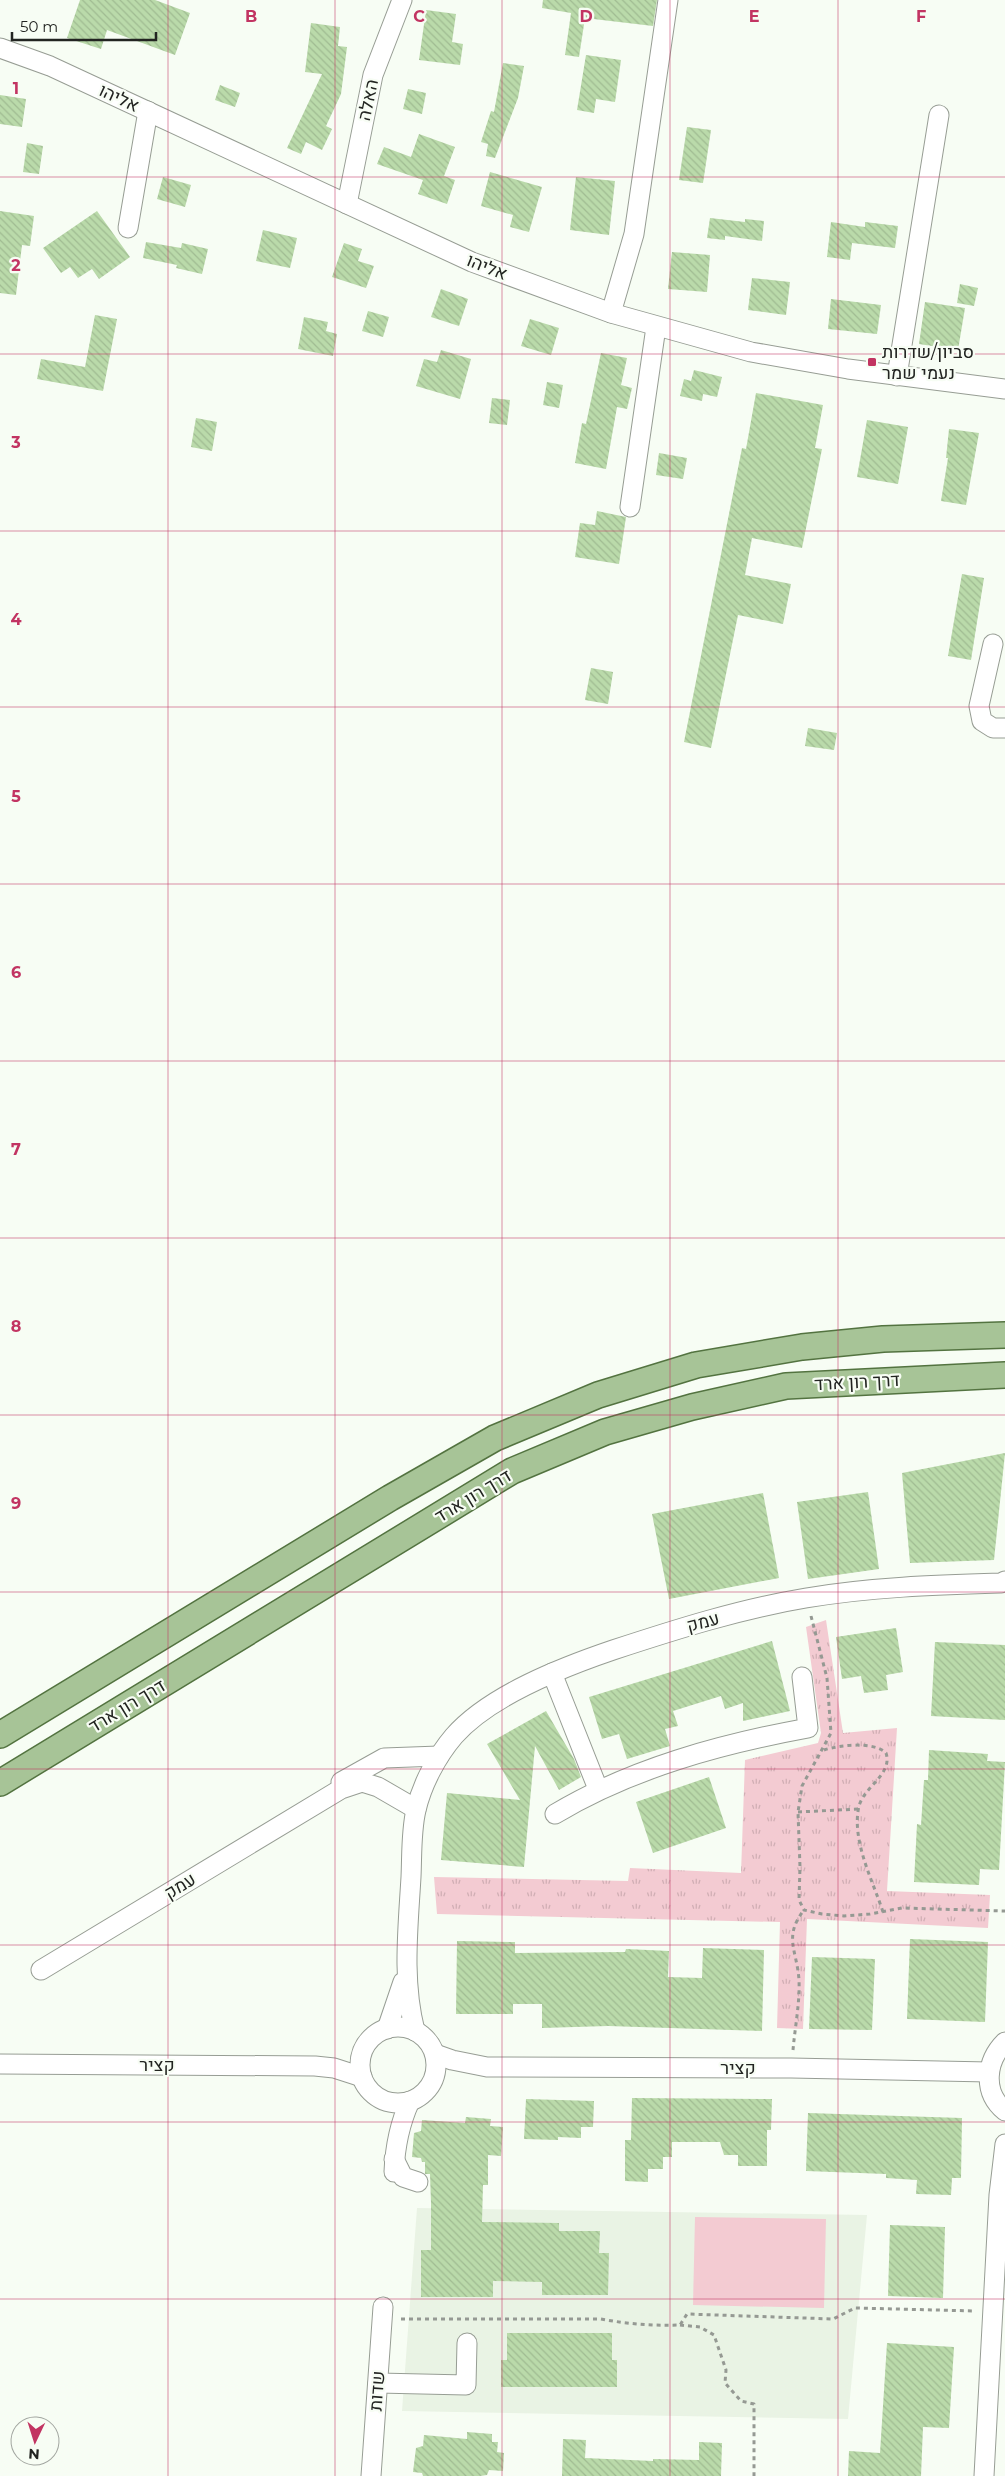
<svg xmlns="http://www.w3.org/2000/svg" width="1005" height="2476" viewBox="0 0 1005 2476" font-family="Montserrat,Heebo,sans-serif">
<style>
.built{fill:#e9f3e4}
.grass{fill:url(#grass-tufts)}
.pitch{fill:#f3cbd2}
.building{fill:url(#building-back-hatch)}
.lines{fill:none;stroke-linecap:round;stroke-linejoin:round}
.minor-casing{stroke:#979d94;stroke-width:21}
.major-casing{stroke:#537340;stroke-width:28}
.path{stroke:#959993;stroke-width:3;stroke-dasharray:4 4;stroke-linecap:butt}
.minor{stroke:#fff;stroke-width:19}
.major{stroke:#a7c497;stroke-width:25}
.grid{fill:none;stroke:#c23462;stroke-width:1;stroke-opacity:0.55}
.poi-dot{fill:#c23462;stroke:#f7fdf4;stroke-width:2}
.labels{text-anchor:middle;stroke-width:4.5;stroke-linejoin:round;paint-order:stroke}
.street-label{font-size:18px;fill:#222421;stroke:#f7fdf4}
.poi-label{font-size:18px;fill:#222421;stroke:#f7fdf4;text-anchor:start}
.grid-label{font-size:16px;text-anchor:middle;font-weight:bold;fill:#c23462;stroke:#f7fdf4;stroke-width:4.5;stroke-linejoin:round;paint-order:stroke}
</style>
<defs>
<pattern id="grass-tufts" width="24" height="20" patternUnits="userSpaceOnUse" patternTransform="scale(1.25)"><rect width="24" height="20" fill="#f3cbd2"/><path d="M3 7l-1-3M5 7V3M7 7l1-3M15 17l-1-3M17 17v-4M19 17l1-3" fill="none" stroke="#d0aeb4"/></pattern>
<pattern id="building-back-hatch" width="6" height="6" patternUnits="userSpaceOnUse" patternTransform="scale(1.25)"><rect width="6" height="6" fill="#badaaa"/><path d="M-1 5l2 2M0 0l6 6M5-1l2 2" fill="none" stroke="#a0bb92"/></pattern>
</defs>
<rect width="100%" height="100%" fill="#f7fdf4"/>
<path class="built" d="M417,2208L867,2215L848,2419L402,2411Z"/>
<path class="grass" d="M826,1620L843,1733L897,1728L887,1891L990,1895L988,1928L807,1919L803,2029L777,2028L780,1922L437,1914L434,1877L628,1881L630,1868L741,1873L745,1760L818,1743L821,1733L806,1627Z"/>
<path class="pitch" d="M695,2217L826,2219L824,2308L693,2305Z"/>
<g class="building">
<path d="M80,0H155L190,13L175,55L107,30L101,49L67,38Z"/>
<path d="M543,0H657L653,26L585,18L579,57L565,55L571,13L542,8Z"/>
<path d="M426,10L456,14L452,42L463,44L460,65L419,60Z"/>
<path d="M311,23L340,27L338,46L347,47L341,94L326,126L332,129L322,150L306,142L301,154L287,148L322,74L305,72Z"/>
<path d="M586,55L621,60L615,102L596,99L594,113L577,110Z"/>
<path d="M503,63L524,66L518,98L495,158L486,156L488,144L481,142L491,111L494,112Z"/>
<path d="M220,85L240,93L235,107L215,100Z"/>
<path d="M408,89L426,93L422,114L403,109Z"/>
<path d="M0,95L26,99L22,127L0,124Z"/>
<path d="M687,127L711,130L703,183L679,180Z"/>
<path d="M419,134L455,147L444,176L455,180L447,204L418,194L423,180L377,164L384,147L411,157Z"/>
<path d="M27,143L43,146L39,174L23,172Z"/>
<path d="M490,172L542,187L529,232L510,227L513,215L481,206Z"/>
<path d="M163,177L191,185L185,207L157,199Z"/>
<path d="M576,177L615,181L609,235L570,230Z"/>
<path d="M0,211L34,216L30,246L22,245L16,295L0,293Z"/>
<path d="M97,211L130,257L99,279L92,269L78,278L70,267L61,273L43,248Z"/>
<path d="M710,218L745,222V219L764,221L762,241L725,236V240L707,238Z"/>
<path d="M831,222L865,227V222L898,226L895,248L852,243L850,260L827,257Z"/>
<path d="M263,230L297,238L290,268L256,261Z"/>
<path d="M146,242L181,248L182,243L208,249L202,274L176,268L177,265L143,258Z"/>
<path d="M344,243L362,249L358,261L374,266L366,288L332,277Z"/>
<path d="M672,252L710,255L707,292L668,289Z"/>
<path d="M752,278L790,282L786,315L748,310Z"/>
<path d="M960,284L978,288L974,306L957,303Z"/>
<path d="M441,289L468,299L459,326L431,317Z"/>
<path d="M831,299L881,305L877,334L828,329Z"/>
<path d="M925,302L965,308L958,350L919,344Z"/>
<path d="M368,311L389,317L383,337L362,331Z"/>
<path d="M95,315L117,319L103,391L37,379L41,359L85,367Z"/>
<path d="M304,317L328,322L326,331L337,334L333,356L298,349Z"/>
<path d="M530,319L559,328L551,355L521,346Z"/>
<path d="M441,350L471,359L460,399L416,386L424,359L437,362Z"/>
<path d="M601,353L627,358L621,385L632,388L627,409L617,407L606,469L575,463L582,423L586,424Z"/>
<path d="M694,370L722,377L717,397L703,394L702,401L680,396L684,379L691,381Z"/>
<path d="M547,382L563,385L559,408L543,405Z"/>
<path d="M756,393L823,405L815,448L822,449L802,548L752,538L745,575L791,584L783,624L738,615L711,748L684,742L742,448L746,449Z"/>
<path d="M492,398L510,400L507,425L489,423Z"/>
<path d="M196,418L217,422L212,451L191,447Z"/>
<path d="M867,420L908,427L898,484L857,477Z"/>
<path d="M949,429L979,433L966,505L941,501L948,458H946Z"/>
<path d="M659,453L687,458L683,479L656,475Z"/>
<path d="M597,511L626,517L619,564L575,557L580,523L595,525Z"/>
<path d="M962,574L984,578L971,660L948,656Z"/>
<path d="M591,668L613,672L608,704L585,700Z"/>
<path d="M808,728L837,733L834,750L805,746Z"/>
<path d="M1005,1453L994,1560L910,1563L902,1473Z"/>
<path d="M868,1492L879,1569L808,1579L797,1502Z"/>
<path d="M763,1493L779,1578L669,1599L652,1514Z"/>
<path d="M896,1628L903,1672L886,1675L888,1690L864,1693L861,1676L842,1679L836,1637Z"/>
<path d="M772,1641L790,1711L743,1721V1703L725,1709L721,1696L673,1711L678,1726L665,1729L670,1746L627,1759L619,1734L602,1739L589,1697Z"/>
<path d="M935,1642L1005,1645V1720L931,1716Z"/>
<path d="M546,1711L574,1759L581,1777L559,1790L535,1746L524,1867L441,1860L447,1793L520,1800L487,1744Z"/>
<path d="M929,1750L988,1754L987,1761L1005,1762L999,1870L980,1869L979,1885L914,1882L917,1824L921,1825L924,1780H928Z"/>
<path d="M709,1777L726,1828L653,1853L636,1802Z"/>
<path d="M910,1939L988,1942L985,2022L907,2019Z"/>
<path d="M457,1941L515,1942V1953L625,1952L626,1949L669,1951L668,1977L702,1978L703,1948L764,1950L762,2031L608,2026L542,2028V2004H513V2014H456Z"/>
<path d="M812,1957L875,1959L872,2030L809,2029Z"/>
<path d="M632,2098L772,2099L771,2130H767V2166H738V2155H724L720,2142H672V2157H663V2169H648V2182L625,2181V2140H631Z"/>
<path d="M526,2099L594,2101L593,2127H581V2138L558,2137V2140L524,2139Z"/>
<path d="M808,2113L962,2118L961,2178H952L951,2195L916,2194L917,2180L886,2178V2174L806,2171Z"/>
<path d="M466,2117L491,2119L490,2126L503,2127L501,2156L488,2155V2185H483L482,2222L559,2223V2231H600L599,2253H609L608,2295H542V2282L493,2281V2297H421V2250H431V2203L430,2174H425V2162H422L421,2158L412,2157L414,2133L421,2131L422,2120L465,2123Z"/>
<path d="M890,2225L945,2227L943,2298L888,2296Z"/>
<path d="M507,2333H612V2360H617V2387H501V2360H507Z"/>
<path d="M887,2343L954,2347L949,2428L923,2427L921,2476H848L849,2451L880,2453Z"/>
<path d="M467,2432L492,2434V2442H498L497,2452L504,2453L503,2471L489,2470L487,2475L480,2476H423L422,2473L413,2472L416,2448L423,2446L424,2435L467,2439Z"/>
<path d="M563,2439L586,2440L585,2458L653,2461V2459L699,2460V2442L722,2443L721,2476H562Z"/>
</g>
<g class="lines">
<g class="minor-casing">
<g id="minor">
<path d="M0,48L50,66L472,262L611,313L751,352L848,369L1005,389"/>
<path d="M347,204L373,75L402,0"/>
<path d="M128,228L148,111"/>
<path d="M611,313L634,234L668,0"/>
<path d="M897,376L939,115"/>
<path d="M630,507L656,327"/>
<path d="M993,644L979,706L982,721L993,728H1005"/>
<path d="M552,1673L598,1789"/>
<path d="M341,1782L384,1758L439,1756"/>
<path d="M555,1814C632,1768 721,1744 808,1728L802,1677"/>
<path d="M41,1970L341,1789L362,1782L378,1787L416,1809"/>
<circle cx="398" cy="2065" r="38"/>
<path d="M387,2029L403,1982"/>
<path d="M415,2031C402,1980 408,1929 411,1877C412,1855 411,1831 416,1810C422,1784 437,1756 454,1736C490,1695 563,1667 613,1650C677,1629 740,1609 806,1598C870,1587 936,1585 1001,1583L1005,1581"/>
<path d="M1005,2042C986,2061 982,2092 1005,2111"/>
<path d="M435,2054L452,2060L487,2067L791,2068L989,2072"/>
<path d="M0,2064L315,2066L334,2068L362,2077"/>
<path d="M394,2159L403,2177L418,2182"/>
<path d="M394,2172C395,2146 399,2125 410,2101"/>
<path d="M378,2383L466,2385L467,2343"/>
<path d="M371,2476L383,2307"/>
<path d="M984,2476L999,2195L1005,2144"/>
</g>
</g>
<g class="major-casing">
<g id="major">
<path d="M0,1735L390,1498L495,1438L598,1395L696,1365L802,1347L883,1339L1005,1335"/>
<path d="M0,1783L512,1471L605,1432L692,1407L786,1386L1005,1375"/>
</g>
</g>
<g class="path">
<path d="M811,1616L827,1678L831,1733L802,1786L798,1812L800,1867L799,1900L804,1910L822,1914L844,1916L870,1914L902,1908L1005,1911"/>
<path d="M824,1750C839,1745 874,1741 886,1753C893,1774 864,1787 859,1806C851,1840 873,1881 883,1912"/>
<path d="M798,1812L859,1809"/>
<path d="M793,2050C795,2027 800,2002 799,1980C797,1950 783,1937 804,1910"/>
<path d="M401,2319H601C628,2324 653,2326 680,2325L687,2314L833,2319L855,2308L975,2311"/>
<path d="M680,2325L700,2327L714,2335L726,2370L725,2383L741,2401L754,2404V2476"/>
</g>
<use href="#minor" class="minor"/>
<use href="#major" class="major"/>
</g>
<path class="grid" d="M168,0V2476M335,0V2476M502,0V2476M670,0V2476M838,0V2476M0,177H1005M0,354H1005M0,531H1005M0,707H1005M0,884H1005M0,1061H1005M0,1238H1005M0,1415H1005M0,1592H1005M0,1769H1005M0,1945H1005M0,2122H1005M0,2299H1005"/>
<rect class="poi-dot" x="867" y="357" width="10" height="10" rx="2.5"/>
<g class="labels">
<g class="street-label">
<text transform="translate(119 98) rotate(25)" y="6">אליהו</text>
<text transform="translate(368 100) rotate(-78)" y="6">האלה</text>
<text transform="translate(487 267) rotate(22)" y="6">אליהו</text>
<text transform="translate(857 1382) rotate(-3)" y="6">דרך רון ארד</text>
<text transform="translate(473 1496) rotate(-31)" y="6">דרך רון ארד</text>
<text transform="translate(703 1622) rotate(-15)" y="6">עמק</text>
<text transform="translate(127 1706) rotate(-31)" y="6">דרך רון ארד</text>
<text transform="translate(180 1886) rotate(-31)" y="6">עמק</text>
<text x="157" y="2071">קציר</text>
<text x="738" y="2074">קציר</text>
<text transform="translate(377 2391) rotate(-86)" y="6">שדות</text>
</g>
<g class="poi-label">
<text x="882" y="358">סביון/שדרות<tspan x="882" dy="21">נעמי שמר</tspan></text>
</g>
</g>
<g class="grid-label">
<text x="251" y="22">B</text>
<text x="419" y="22">C</text>
<text x="586" y="22">D</text>
<text x="754" y="22">E</text>
<text x="921" y="22">F</text>
<text x="16" y="94">1</text>
<text x="16" y="271">2</text>
<text x="16" y="448">3</text>
<text x="16" y="625">4</text>
<text x="16" y="802">5</text>
<text x="16" y="978">6</text>
<text x="16" y="1155">7</text>
<text x="16" y="1332">8</text>
<text x="16" y="1509">9</text>
</g>
<g transform="translate(35 2441) rotate(184)"><circle r="24" fill="#f7fdf4" stroke="#a2a6a0"/>
<path d="M0-4L9 19L0 12L-9 19Z" fill="#c23462"/>
<text y="-8" font-size="14" font-weight="bold" text-anchor="middle" fill="#222421">N</text>
</g>
<path d="M12 32v8h144v-8" fill="none" stroke="#222421" stroke-width="2.5"/>
<text x="20" y="32" font-size="15" fill="#222421" stroke="#f7fdf4" stroke-width="4" paint-order="stroke">50 m</text>
</svg>
